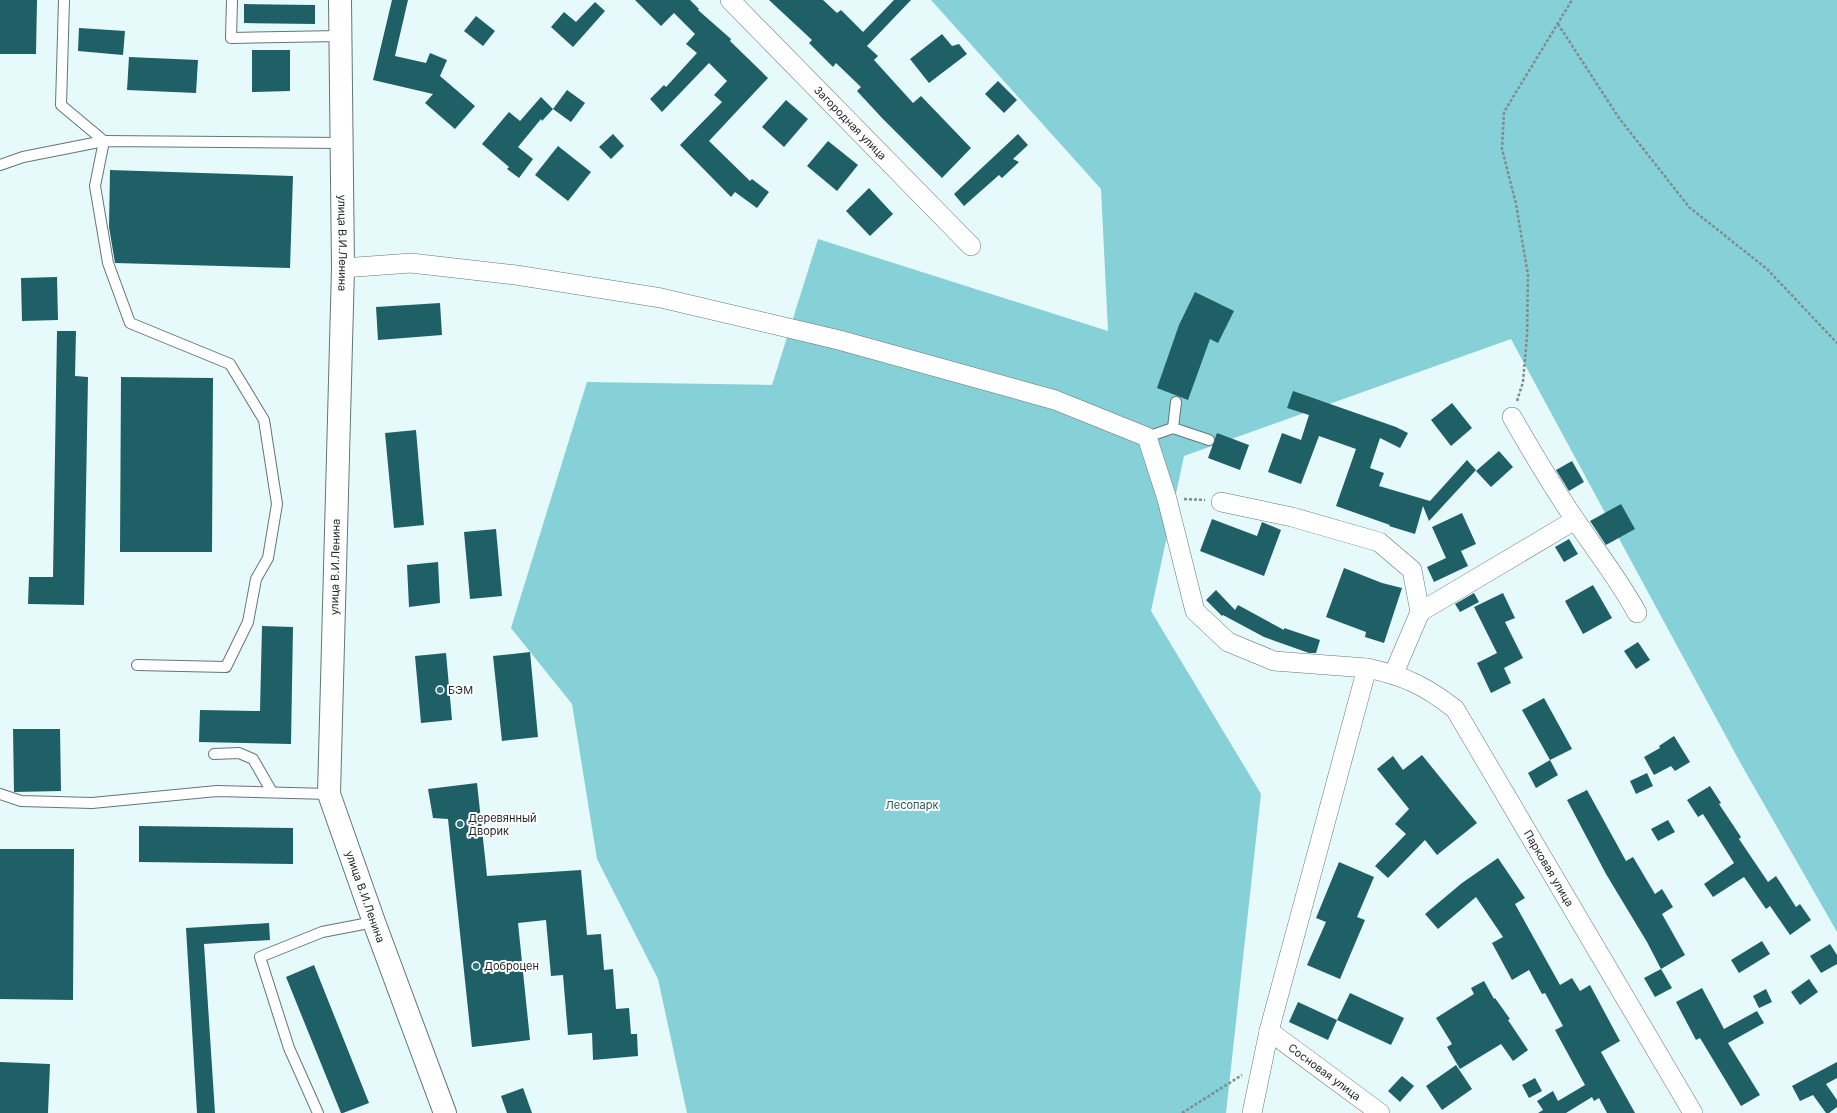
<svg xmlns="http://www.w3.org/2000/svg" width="1837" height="1113" viewBox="0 0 1837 1113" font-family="Inter,sans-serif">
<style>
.green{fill:#86d1d7}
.building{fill:#1e6065}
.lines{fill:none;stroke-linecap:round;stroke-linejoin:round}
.service-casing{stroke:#647576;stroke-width:12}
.minor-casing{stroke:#647576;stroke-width:20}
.secondary-casing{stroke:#647576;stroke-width:24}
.path{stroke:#808c8d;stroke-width:2.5;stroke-dasharray:3 2;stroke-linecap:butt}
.service{stroke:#fff;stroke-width:10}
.minor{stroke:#fff;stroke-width:19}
.secondary{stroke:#fff;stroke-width:22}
.poi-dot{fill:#2d767c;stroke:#fff;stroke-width:1.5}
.labels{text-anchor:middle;stroke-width:4;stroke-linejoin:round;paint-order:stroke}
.street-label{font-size:11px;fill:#222929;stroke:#fff}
.poi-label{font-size:11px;fill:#222929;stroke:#fff;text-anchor:start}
.park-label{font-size:11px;fill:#275b5f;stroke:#fff}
</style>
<rect width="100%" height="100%" fill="#e7fafb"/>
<path class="green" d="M931,0H1837V932L1741,764L1511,339L1184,456L1151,611L1261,794L1226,1113H687L658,979L597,859L572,704L511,628L587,382L772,385L818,239L1108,331L1101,189Z"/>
<g class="building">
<path d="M0,0H37L36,54H0Z"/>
<path d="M392,0H408L395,56L426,63L430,53L447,60L440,76L475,106L455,129L425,103L433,94L373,80Z"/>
<path d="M635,0H690L699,9L698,10L731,39L730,41L768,78L709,141L750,181L752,179L769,192L757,208L735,192L731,197L680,145L722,102L714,95L727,81L709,63L662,112L650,99L664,85L666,87L697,53L686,44L695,34L674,13L661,26Z"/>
<path d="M769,0H823L837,13L841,10L863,32L894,0H911L867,46L878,56L874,60L913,103L921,96L971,148L942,178L882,118L857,91L861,87L836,63L833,67L809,43L812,40Z"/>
<path d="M595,2L605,11L573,47L551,27L564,12L576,22Z"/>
<path d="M244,4L315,5V24L244,23Z"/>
<path d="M476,16L495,31L483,46L464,31Z"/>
<path d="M79,28L125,31L123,55L78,51Z"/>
<path d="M942,34L952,46L959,44L967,54L929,83L910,59Z"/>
<path d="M252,50H290V91L252,92Z"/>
<path d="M129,57L198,60L196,93L127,90Z"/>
<path d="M998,81L1017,100L1004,113L985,94Z"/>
<path d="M567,90L585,103L571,122L553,109Z"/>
<path d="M541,97L553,109L542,121L541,119L518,147L533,159L519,178L507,169L509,167L482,144L509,112L520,121Z"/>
<path d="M786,100L808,119L784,147L762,127Z"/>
<path d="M613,134L624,146L611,159L599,147Z"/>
<path d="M1018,134L1028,145L1013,159L1019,162L1002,178L999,175L964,206L954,194Z"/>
<path d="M828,141L858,165L837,191L807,166Z"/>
<path d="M558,146L591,172L568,201L535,175Z"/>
<path d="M110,170L293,176L290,268L115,263L109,227Z"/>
<path d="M869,188L893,214L870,236L846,211Z"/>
<path d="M57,277L58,320L22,321L21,278Z"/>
<path d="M1195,292L1234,311L1218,343L1210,339L1188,400L1157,388L1179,325Z"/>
<path d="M440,303L442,335L378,340L376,307Z"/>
<path d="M57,331H76L75,376L88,377L84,605L28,604L29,577H53Z"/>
<path d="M121,377L213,378L212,552H120Z"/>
<path d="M1293,391L1396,427L1408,433L1400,448L1380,438L1370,468L1384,473L1379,486L1430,501L1467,460L1476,470L1429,521L1423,506L1415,534L1389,526L1390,525L1336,506L1356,449L1319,436L1301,484L1268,472L1282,433L1301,440L1309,415L1287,408Z"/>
<path d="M1452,403L1472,428L1451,446L1431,420Z"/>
<path d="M416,430L424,525L394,528L385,433Z"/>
<path d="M1217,433L1249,445L1240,470L1208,458Z"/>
<path d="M1499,451L1513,467L1491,487L1476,471Z"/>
<path d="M1572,461L1584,482L1569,491L1556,470Z"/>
<path d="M1621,504L1635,529L1606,545L1590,521Z"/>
<path d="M1462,513L1476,544L1461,551L1468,566L1434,582L1427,567L1446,558L1432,527Z"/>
<path d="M1212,519L1257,536L1262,522L1281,530L1264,576L1200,551Z"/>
<path d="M496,529L502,596L470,599L464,532Z"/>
<path d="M1569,539L1578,554L1564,562L1555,547Z"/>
<path d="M438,562L440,603L409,607L407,565Z"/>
<path d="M1344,568L1382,583L1402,588L1384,643L1365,637L1366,632L1326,617Z"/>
<path d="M1593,585L1612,618L1583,634L1565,601Z"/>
<path d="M1216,590L1235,610L1238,605L1284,630V628L1320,640L1316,653H1309L1264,637L1223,615L1222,616L1206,600Z"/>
<path d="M1474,593L1479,602L1460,612L1455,604Z"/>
<path d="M1503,593L1515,618L1505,622L1523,658L1504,668L1511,683L1491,693L1477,663L1497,653L1474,607Z"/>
<path d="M262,626L293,627L291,744L199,742L200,710L260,711Z"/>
<path d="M1638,642L1650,660L1636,669L1624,651Z"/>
<path d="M530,652L538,737L502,741L493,656Z"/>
<path d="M446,653L452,720L421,723L415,656Z"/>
<path d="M1544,698L1572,749L1550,760L1522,710Z"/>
<path d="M13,729H60L61,791L14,792Z"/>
<path d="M1674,736L1690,762L1675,771L1671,766L1654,775L1644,757L1660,748L1659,746Z"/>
<path d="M1422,755L1477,823L1437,855L1425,840L1388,878L1375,866L1406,834L1395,824L1409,809L1377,769L1393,756L1403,770Z"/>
<path d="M1550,760L1558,775L1536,788L1528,773Z"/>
<path d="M1647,773L1653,786L1636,794L1630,781Z"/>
<path d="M477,783L487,876L581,870L587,935L601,934L604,970L613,969L616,1009L629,1008L631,1034H637L638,1056L593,1060L592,1033L568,1035L563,975L551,976L546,920L518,923L530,1040L472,1047L448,819L433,818L428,789Z"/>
<path d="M1710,786L1721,803L1719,804L1741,837L1739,839L1768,882L1776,876L1796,907L1800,904L1811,920L1790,935L1770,906L1766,909L1744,877L1713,897L1704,884L1734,863L1703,814L1698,817L1687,800Z"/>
<path d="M1587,790L1626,861L1633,857L1655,894L1662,889L1673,907L1662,914L1685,955L1661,969L1647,942L1606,874L1567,800Z"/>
<path d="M1668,820L1675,832L1658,841L1651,829Z"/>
<path d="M139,826L293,828V864L139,862Z"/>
<path d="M0,849H74L73,1000L0,999Z"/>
<path d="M1498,858L1525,898L1515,904L1560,985L1572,978L1580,991L1590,985L1620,1041L1601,1052L1635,1113H1607L1599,1098L1594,1101L1592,1097L1566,1113H1538L1543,1110L1537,1101L1553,1091L1558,1101L1585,1085L1555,1030L1563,1026L1545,993L1542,994L1529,970L1512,980L1492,943L1503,937L1476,897L1438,929L1425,914L1462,883Z"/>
<path d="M1339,862L1374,877L1357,917L1365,920L1340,979L1307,965L1326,922L1316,918Z"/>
<path d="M269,923L270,940L204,944L215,1113H197L186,928Z"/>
<path d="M1762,941L1770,954L1739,973L1731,960Z"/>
<path d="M1830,944L1837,955V964L1821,973L1810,956Z"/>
<path d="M314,965L369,1103L343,1113H341L286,977Z"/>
<path d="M1661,969L1672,988L1655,997L1644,978Z"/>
<path d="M1809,979L1818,992L1800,1005L1791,992Z"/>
<path d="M1484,981L1494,999L1495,998L1510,1019L1508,1020L1528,1050L1513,1061L1501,1044L1460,1069L1447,1047L1452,1044L1436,1018L1474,994L1471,988Z"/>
<path d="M1702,988L1724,1029L1757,1011L1764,1023L1728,1043L1760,1095L1741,1106L1700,1038L1696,1040L1676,1002Z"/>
<path d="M1766,989L1772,1002L1759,1008L1753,996Z"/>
<path d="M1350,993L1404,1018L1391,1045L1337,1020Z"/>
<path d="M1298,1002L1337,1020L1328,1040L1289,1022Z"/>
<path d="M0,1062L50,1064L48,1113H0Z"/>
<path d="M1837,1062V1078L1826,1084L1837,1100V1107L1829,1113H1826L1813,1095L1800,1101L1792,1086Z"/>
<path d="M1456,1065L1472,1089L1442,1110L1426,1086Z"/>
<path d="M1402,1076L1414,1086L1400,1102L1388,1091Z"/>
<path d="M1535,1078L1542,1091L1529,1098L1522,1085Z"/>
<path d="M523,1088L532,1113H507L501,1096Z"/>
</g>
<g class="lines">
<g class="service-casing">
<g id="service">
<path d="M64,0L61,105L104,141"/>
<path d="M232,0L231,38L340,36"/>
<path d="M104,141L95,186L108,263L130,323L230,364L264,420L277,504L268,558L256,579L248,622L226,667L137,665"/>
<path d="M0,165L23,157L104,141L341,143"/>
<path d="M1173,428L1176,402"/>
<path d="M1147,437L1173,428L1209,440"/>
<path d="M214,754L239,753L253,759L272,792"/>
<path d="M0,794L21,801L92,803L217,791L329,794"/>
<path d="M318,1113L289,1048L260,957L322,932L374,922"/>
</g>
</g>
<g class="minor-casing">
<g id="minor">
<path id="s1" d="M730,0L971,246"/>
<path d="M343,268L411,263L516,275L661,298L839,340L1055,400L1147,437L1167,499L1195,611L1228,642L1274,661L1367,668L1269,1031L1252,1113"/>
<path d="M1512,417C1532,452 1553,488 1576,521C1597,552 1620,581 1637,613"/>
<path d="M1221,502L1292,517L1379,542L1412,570L1420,612L1394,673"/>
<path d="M1420,612L1575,520"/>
<path id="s2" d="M1367,668C1404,676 1424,685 1455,709L1693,1113"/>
<path id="s3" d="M1269,1031L1380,1113"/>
</g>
</g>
<g class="secondary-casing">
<g id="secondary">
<path id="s4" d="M340,0L343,268L329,794L374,922L445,1113"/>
</g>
</g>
<g class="path">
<path d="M1558,24L1619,118L1689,207L1767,269L1837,343"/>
<path d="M1517,401L1523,382L1527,336L1528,275L1516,204L1502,149L1504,112L1572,0"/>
<path d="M1184,499L1205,500"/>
<path d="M1182,1113L1242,1075"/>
</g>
<use href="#service" class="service"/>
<use href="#minor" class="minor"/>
<use href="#secondary" class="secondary"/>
</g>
<g class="poi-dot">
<circle cx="440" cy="690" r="4"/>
<circle cx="460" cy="824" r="4"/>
<circle cx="476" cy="966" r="4"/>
</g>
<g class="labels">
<g class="street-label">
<text dy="4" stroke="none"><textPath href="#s1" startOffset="172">Загородная улица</textPath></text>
<text dy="4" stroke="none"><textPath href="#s4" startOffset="243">улица В.И.Ленина</textPath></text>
<text transform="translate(335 567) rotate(-89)" y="4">улица В.И.Ленина</text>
<text dy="4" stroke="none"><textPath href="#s2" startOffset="283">Парковая улица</textPath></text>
<text dy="4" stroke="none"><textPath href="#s4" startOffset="903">улица В.И.Ленина</textPath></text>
<text dy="4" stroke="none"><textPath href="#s3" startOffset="69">Сосновая улица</textPath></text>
</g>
<g class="poi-label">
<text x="448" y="694">БЭМ</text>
<text x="468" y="822">Деревянный<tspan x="468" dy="13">Дворик</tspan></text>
<text x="484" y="970">Доброцен</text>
</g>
<g class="park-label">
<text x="912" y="809">Лесопарк</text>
</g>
</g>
</svg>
